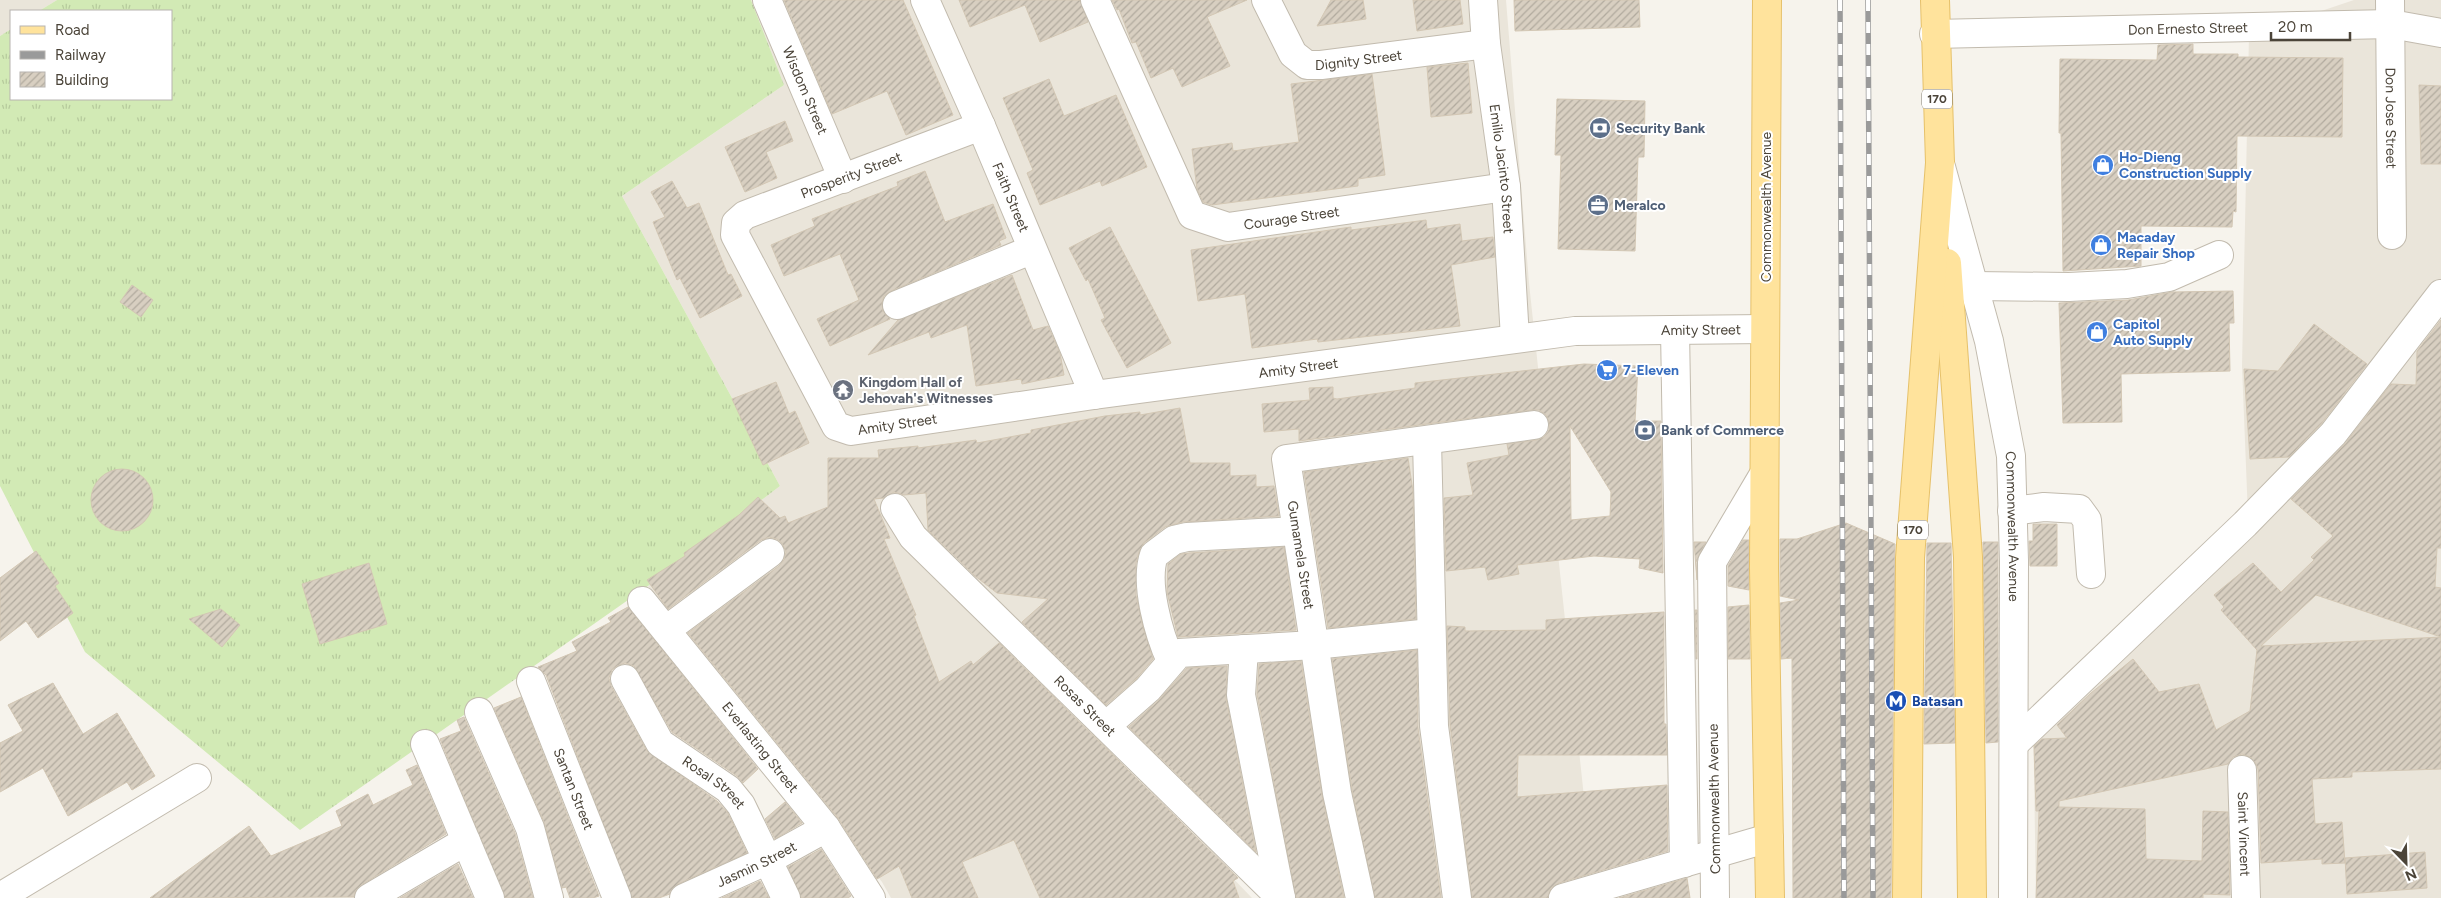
<svg xmlns="http://www.w3.org/2000/svg" width="2441" height="898" viewBox="0 0 2441 898" font-family="Figtree,sans-serif">
<style>
.residential{fill:#eae5da}
.grass{fill:url(#grass-tufts)}
.building{fill:url(#building-hatch);stroke:#d3c7b4;fill-rule:evenodd}
.lines{fill:none;stroke-linecap:round;stroke-linejoin:round}
.minor-casing{stroke:#c2bbae;stroke-width:30}
.major-casing{stroke:#e6c16a;stroke-width:30}
.minor{stroke:#fff;stroke-width:28}
.major{stroke:#ffe39c;stroke-width:28}
.rail-casing{stroke:#9a9a9a;stroke-width:5.5}
.rail{stroke:#fff;stroke-width:4;stroke-dasharray:11;stroke-linecap:butt}
.labels{text-anchor:middle;stroke-width:4;stroke-linejoin:round;paint-order:stroke}
.shield{fill:#fff;stroke:#817c74;stroke-width:1}
.shield-label{font-size:12px;font-weight:bold;fill:#4b4439}
.street-label{font-size:14px;fill:#4b4439;stroke:#fff}
.service-label{font-size:14px;font-weight:bold;fill:#4e5e75;stroke:#fff;text-anchor:start}
.shop-label{font-size:14px;font-weight:bold;fill:#366cbe;stroke:#fff;text-anchor:start}
.worship-label{font-size:14px;font-weight:bold;fill:#5b616d;stroke:#fff;text-anchor:start}
.transit-label{font-size:14px;font-weight:bold;fill:#164399;stroke:#fff;text-anchor:start}
</style>
<defs>
<pattern id="grass-tufts" width="24" height="20" patternUnits="userSpaceOnUse" patternTransform="scale(1.25)"><rect width="24" height="20" fill="#d2eab5"/><path d="M3 7l-1-3M5 7V3M7 7l1-3M15 17l-1-3M17 17v-4M19 17l1-3" fill="none" stroke="#b6ca9c"/></pattern>
<pattern id="building-hatch" width="6" height="6" patternUnits="userSpaceOnUse" patternTransform="scale(1.25)"><rect width="6" height="6" fill="#d8cfc1"/><path d="M-1 1l2-2M0 6l6-6M5 7l2-2" fill="none" stroke="#b1aa9e"/></pattern>
</defs>
<rect width="100%" height="100%" fill="#f6f3ec"/>
<g class="residential">
<path d="M0,0H57L39,11H11V29L0,36Z"/>
<path d="M751,0H1506L1529,283L1592,872L1496,898H1275L913,546L1252,898H891L882,882L648,586L780,486L622,196L784,85Z"/>
<path d="M2354,0H2441V898H2036L2033,711L2248,516L2242,367L2249,35Z"/>
</g>
<path class="grass" d="M57,0H751L784,85L622,196L780,486L648,586L300,830L85,652L0,486V36L11,29V99H171V11H39Z"/>
<g class="building">
<path d="M784,0H903L953,115L906,135L887,91L832,114Z"/>
<path d="M959,0H1080L1088,22L1040,42L1025,5L970,27Z"/>
<path d="M1112,0H1247L1207,17L1230,66L1182,87L1173,68L1151,78L1136,42L1132,43L1119,9L1117,10Z"/>
<path d="M1331,0H1363L1366,19L1317,26Z"/>
<path d="M1413,0H1460L1463,24L1417,31Z"/>
<path d="M1514,0H1639L1640,27L1515,31Z"/>
<path d="M2193,44V54H2238V57L2343,58L2342,137L2237,136L2236,212L2233,211L2232,227L2141,226V266L2063,271L2061,133H2059L2060,59L2157,60L2158,45Z"/>
<path d="M1468,63L1472,113L1431,117L1427,67Z"/>
<path d="M1372,74L1385,175L1358,179V186L1212,205L1203,202L1197,189L1192,149L1232,143L1233,151L1299,142L1291,84Z"/>
<path d="M1049,79L1064,116L1116,95L1147,167L1102,186L1100,181L1040,205L1027,173L1033,170L1003,98Z"/>
<path d="M2419,85L2441,86V164H2421Z"/>
<path d="M1557,99L1645,101L1644,157H1638L1635,251L1558,249L1561,155H1555Z"/>
<path d="M785,121L793,141L766,152L777,178L745,192L725,147Z"/>
<path d="M925,171L945,222L993,204L1006,238L999,241L1001,245L891,291L884,296L882,303L883,311L890,319L830,346L817,319L859,300L840,254L784,276L771,245L815,226L812,219L898,186L897,182Z"/>
<path d="M672,181L687,208L699,203L728,275L731,274L742,296L700,318L680,278L677,280L653,222L665,217L651,192Z"/>
<path d="M1426,220L1427,229L1460,224L1462,241L1493,237L1495,257L1451,265L1460,326L1318,342L1317,339L1252,348L1245,294L1198,301L1191,250L1351,227V230Z"/>
<path d="M1110,227L1171,343L1127,368L1101,320L1105,318L1088,279L1086,281L1069,248Z"/>
<path d="M1012,275L1033,330L1048,326L1060,353L1064,375L1022,384L1021,379L976,386L967,325L931,338L929,332L868,355L898,320Z"/>
<path d="M132,285L153,300L141,317L120,302Z"/>
<path d="M2233,291L2234,323H2229L2230,371L2121,374L2122,422L2063,423L2059,303L2128,300L2172,292Z"/>
<path d="M2441,320V548H2437L2435,587L2441,588V637L2316,595L2261,646L2441,637V769L2352,772V777L2312,779L2315,824L2342,822L2345,863L2322,864V859L2261,863L2258,769L2255,762L2250,757L2242,754L2233,757L2228,764L2059,801V807L2145,809L2146,859L2202,861L2203,811L2228,812L2230,895L2203,894V898H2036L2039,811H2036L2034,746L2042,739L2067,738L2057,725L2091,693L2133,659L2159,692L2199,684L2216,730L2250,711L2257,650L2221,610L2224,607L2214,595L2253,563L2281,592L2314,560L2311,557L2333,536L2291,499L2345,444L2391,384L2416,385L2417,351Z"/>
<path d="M2314,324L2367,364L2321,424L2289,457L2250,459L2244,369L2278,371Z"/>
<path d="M1584,364L1638,366L1635,421H1661L1663,573L1639,568L1640,559L1594,556L1517,565L1519,574L1488,580L1485,567L1446,571L1444,498L1473,495L1467,463L1509,455L1507,444L1536,440L1544,437L1549,430V422L1546,415L1539,410H1532L1299,441V429L1264,432L1262,404L1310,400L1309,388L1333,387V398L1337,399L1415,388V383ZM1570,426L1611,492L1610,516L1571,520Z"/>
<path d="M776,382L789,414L795,411L809,443L763,465L732,399Z"/>
<path d="M1180,408L1190,463H1230V476L1256,475V487L1274,486L1279,516L1183,522L1165,527L1144,543L1139,552L1136,563V595L1143,627L1153,659L1137,678L1106,705L1022,622L1048,599L997,593L975,576L928,530L926,493L904,495L894,492L884,498L874,499L890,538L884,539L916,615L914,616L939,682L971,661L973,665L999,643L1238,878L1233,881L1239,898H1040L1014,840L962,862L978,898H912L899,866L877,879L838,818L688,633L779,566L784,560L786,552L782,543L777,539L769,537L761,540L668,609L647,580L685,556L684,553L739,515L758,497L780,518L785,516L788,523L828,507V458H879L878,450L918,446V448L976,440L977,443L1031,433V430L1105,416L1140,412V415Z"/>
<path d="M1408,458L1413,491L1416,619L1328,628L1304,472Z"/>
<circle cx="122" cy="500" r="31"/>
<path d="M1846,523L1895,544L1891,898H1793L1792,658L1781,659L1780,603L1799,600L1780,596V539H1797Z"/>
<path d="M2033,524H2057V566H2030L2029,541H2033Z"/>
<path d="M1743,540H1749V590L1728,586V566Z"/>
<path d="M1694,542H1706L1696,562L1697,580Z"/>
<path d="M1983,542H1998V742L1986,743Z"/>
<path d="M1927,543H1951L1955,743L1924,744Z"/>
<path d="M1284,547L1296,630L1178,637L1167,592L1168,564L1181,554L1189,553Z"/>
<path d="M36,551L59,583L55,586L73,613L38,638L26,621L0,641V578Z"/>
<path d="M369,563L387,624L320,644L302,584Z"/>
<path d="M1749,605L1750,659H1728V607Z"/>
<path d="M628,607L758,769L743,783L737,776L672,732L634,666L625,663L617,666L612,670L609,678L611,686L647,751L717,801L728,813L747,853L678,884L670,894L659,898H632L546,675L538,667L577,651L572,642L611,622L608,618Z"/>
<path d="M221,609L240,625L222,647L189,619Z"/>
<path d="M1695,610H1697V659H1696Z"/>
<path d="M1664,612V724H1666L1667,755H1518L1517,797L1667,785L1668,851L1559,883L1551,888L1548,898H1472L1450,725L1447,626L1465,627V631L1546,630V620Z"/>
<path d="M1417,650L1418,728L1441,898H1375L1352,790L1332,659Z"/>
<path d="M1301,661L1322,795L1344,898H1296L1257,694L1259,664Z"/>
<path d="M1227,666L1226,698L1256,852L1129,727L1158,701L1187,668Z"/>
<path d="M53,683L83,734L117,713L155,776L132,790L127,782L68,816L43,768L0,792V743L23,731L8,705Z"/>
<path d="M521,697L599,896L593,898H570L566,887L562,888L544,822L494,708Z"/>
<path d="M464,717L515,833L533,898H505L440,739L461,731L457,720Z"/>
<path d="M417,765L446,834L361,885L356,890L354,897L150,898L249,826L271,856L342,826L336,811L368,794L373,805L413,785L406,770Z"/>
<path d="M785,802L802,823L775,839L765,819Z"/>
<path d="M821,849L851,896L848,898H801L788,867Z"/>
<path d="M2425,852L2427,888L2347,894L2345,858Z"/>
<path d="M458,864L473,898H400Z"/>
<path d="M1687,878L1690,898H1619Z"/>
<path d="M760,881L769,898H722Z"/>
</g>
<g class="lines">
<g class="minor-casing">
<g id="minor">
<path id="s1" d="M767,0L843,179"/>
<path id="s2" d="M925,0L981,126L1094,395"/>
<path id="s3" d="M1095,0L1192,215L1228,227L1506,187"/>
<path id="s4" d="M1266,0L1293,54L1307,65H1321L1486,44"/>
<path id="s5" d="M1483,0L1486,44L1506,187L1515,338"/>
<path id="s6" d="M2390,0L2392,235"/>
<path id="s7" d="M1934,34L2391,24L2441,33"/>
<path id="s8" d="M981,126L745,215L736,223L735,235L836,426L851,431L1094,395L1575,331L1765,329"/>
<path id="s9" d="M1941,167L1989,341L2011,456L2014,561L2013,898"/>
<path d="M1974,286L2069,287L2127,284L2169,277L2219,255"/>
<path d="M897,305L1031,250"/>
<path d="M1675,330L1684,863"/>
<path d="M1427,441L1434,726L1457,898"/>
<path id="s10" d="M895,508L913,537L1281,898"/>
<path d="M2012,511L2044,507L2079,509L2087,520L2091,574"/>
<path id="s11" d="M642,601L826,828L871,898"/>
<path d="M666,630L770,553"/>
<path d="M1244,649L1241,695L1281,898"/>
<path d="M1171,661C1159,635 1144,583 1154,555L1174,540L1187,537L1297,531"/>
<path id="s12" d="M625,679L660,743L728,789L741,805L786,898"/>
<path id="s13" d="M531,681L617,898"/>
<path d="M479,712L530,828L549,898"/>
<path d="M1106,726L1148,689L1179,653L1314,645L1431,633"/>
<path d="M2015,743L2245,524L2333,434L2441,294"/>
<path d="M425,744L490,898"/>
<path id="s14" d="M2242,770L2246,898"/>
<path d="M0,897L197,778"/>
<path d="M369,898L466,841"/>
<path id="s15" d="M684,898L768,860L826,828"/>
<path d="M1360,898L1337,793L1286,459L1534,425"/>
<path d="M1563,898L1769,838"/>
<path d="M1715,898L1712,562L1764,474"/>
</g>
</g>
<g class="major-casing">
<g id="major">
<path d="M1767,0L1764,568L1770,898"/>
<path d="M1947,263L1968,557L1972,898"/>
<path d="M1907,898L1910,558L1940,163L1935,0"/>
</g>
</g>
<use href="#minor" class="minor"/>
<use href="#major" class="major"/>
<g class="rail-casing">
<g id="rail">
<path d="M1840,0L1844,898"/>
<path d="M1868,0L1873,898"/>
</g>
</g>
<use href="#rail" class="rail"/>
</g>
<defs>
<g id="bank-disc" transform="scale(1.125)"><circle r="9.5" fill="#5c6f8a" stroke="#fff"/><path d="M-6-4H6V4H-6ZM0-2.3a2.3 2.3 0 1 0 0 4.6a2.3 2.3 0 1 0 0-4.6Z" fill="#fff"/></g>
<g id="shop-disc" transform="scale(1.125)"><circle r="9.5" fill="#3f7fe0" stroke="#fff"/><path d="M-5-2.5h2.3a2.7 3.5 0 0 1 5.4 0H5L5.5 6h-11ZM-1.5-2.5h3a1.5 2.3 0 0 0-3 0Z" fill="#fff"/></g>
<g id="office-disc" transform="scale(1.125)"><circle r="9.5" fill="#5c6f8a" stroke="#fff"/><path d="M-6-3h4V-5.5h4V-3h4V5H-6ZM-1-4.5V-3h2v-1.5ZM-6 0V1H6V0Z" fill="#fff"/></g>
<g id="supermarket-disc" transform="scale(1.125)"><circle r="9.5" fill="#3f7fe0" stroke="#fff"/><path d="M-6-5.5h2.5l.6 2H6L4.5 2H-2.5L-4.4-4H-6ZM-1.5 3.2a1.3 1.3 0 1 0 .1 0ZM3 3.2a1.3 1.3 0 1 0 .1 0Z" fill="#fff"/></g>
<g id="temple-disc" transform="scale(1.125)"><circle r="9.5" fill="#6b7280" stroke="#fff"/><path d="M0-6L5-2H3V0L6.5 2.5H4V6H1.5V3h-3V6H-4V2.5H-6.5L-3 0V-2H-5Z" fill="#fff"/></g>
<g id="metro-disc" transform="scale(1.125)"><circle r="9.5" fill="#1a4fb4" stroke="#fff"/><path d="M-5.5 5V-5H-3L0 0L3-5H5.5V5H3V-.5L0 4L-3-.5V5Z" fill="#fff"/></g>
</defs>
<g fill-rule="evenodd">
<use href="#bank-disc" x="1600" y="128"/>
<use href="#shop-disc" x="2103" y="165"/>
<use href="#office-disc" x="1598" y="205"/>
<use href="#shop-disc" x="2101" y="245"/>
<use href="#shop-disc" x="2097" y="332"/>
<use href="#supermarket-disc" x="1607" y="370"/>
<use href="#temple-disc" x="843" y="390"/>
<use href="#bank-disc" x="1645" y="430"/>
<use href="#metro-disc" x="1896" y="701"/>
</g>
<g class="labels">
<g class="shield">
<rect x="1922" y="89.5" width="30" height="19" rx="4"/>
<rect x="1898" y="520.5" width="30" height="19" rx="4"/>
</g>
<g class="shield-label">
<text x="1937" y="103">170</text>
<text x="1913" y="534">170</text>
</g>
<g class="street-label">
<text dy="5" stroke="none"><textPath href="#s7" startOffset="254">Don Ernesto Street</textPath></text>
<text dy="5" stroke="none"><textPath href="#s4" startOffset="130">Dignity Street</textPath></text>
<text dy="5" stroke="none"><textPath href="#s1" startOffset="98">Wisdom Street</textPath></text>
<text dy="5" stroke="none"><textPath href="#s6" startOffset="118">Don Jose Street</textPath></text>
<text dy="5" stroke="none"><textPath href="#s5" startOffset="170">Emilio Jacinto Street</textPath></text>
<text transform="translate(851 175) rotate(-21)" y="5">Prosperity Street</text>
<text dy="5" stroke="none"><textPath href="#s2" startOffset="215">Faith Street</textPath></text>
<text transform="translate(1766 207) rotate(-90)" y="5">Commonwealth Avenue</text>
<text dy="5" stroke="none"><textPath href="#s3" startOffset="338">Courage Street</textPath></text>
<text dy="5" stroke="none"><textPath href="#s8" startOffset="1365">Amity Street</textPath></text>
<text dy="5" stroke="none"><textPath href="#s8" startOffset="960">Amity Street</textPath></text>
<text dy="5" stroke="none"><textPath href="#s8" startOffset="555">Amity Street</textPath></text>
<text dy="5" stroke="none"><textPath href="#s9" startOffset="368">Commonwealth Avenue</textPath></text>
<text transform="translate(1301 555) rotate(81)" y="5">Gumamela Street</text>
<text dy="5" stroke="none"><textPath href="#s10" startOffset="275">Rosas Street</textPath></text>
<text dy="5" stroke="none"><textPath href="#s11" startOffset="188">Everlasting Street</textPath></text>
<text dy="5" stroke="none"><textPath href="#s12" startOffset="140">Rosal Street</textPath></text>
<text dy="5" stroke="none"><textPath href="#s13" startOffset="116">Santan Street</textPath></text>
<text transform="translate(1714 799) rotate(-91)" y="5">Commonwealth Avenue</text>
<text dy="5" stroke="none"><textPath href="#s14" startOffset="64">Saint Vincent</textPath></text>
<text dy="5" stroke="none"><textPath href="#s15" startOffset="80">Jasmin Street</textPath></text>
</g>
<g class="service-label">
<text x="1616" y="133">Security Bank</text>
<text x="1614" y="210">Meralco</text>
<text x="1661" y="435">Bank of Commerce</text>
</g>
<g class="shop-label">
<text x="2119" y="162">Ho-Dieng<tspan x="2119" dy="16">Construction Supply</tspan></text>
<text x="2117" y="242">Macaday<tspan x="2117" dy="16">Repair Shop</tspan></text>
<text x="2113" y="329">Capitol<tspan x="2113" dy="16">Auto Supply</tspan></text>
<text x="1623" y="375">7-Eleven</text>
</g>
<g class="worship-label">
<text x="859" y="387">Kingdom Hall of<tspan x="859" dy="16">Jehovah's Witnesses</tspan></text>
</g>
<g class="transit-label">
<text x="1912" y="706">Batasan</text>
</g>
</g>
<rect x="10" y="10" width="162" height="90" fill="#ffffff" stroke="#b7b4b0"/>
<rect x="20" y="26" width="25" height="8" fill="#ffe39c" stroke="#b7b4b0"/>
<text x="55" y="35" font-size="15" fill="#4b4439">Road</text>
<rect x="20" y="51" width="25" height="8" fill="#9a9a9a" stroke="#b7b4b0"/>
<text x="55" y="60" font-size="15" fill="#4b4439">Railway</text>
<rect x="20" y="72" width="25" height="15" fill="url(#building-hatch)" stroke="#b7b4b0"/>
<text x="55" y="85" font-size="15" fill="#4b4439">Building</text>
<g transform="translate(2406 863) rotate(157)" stroke="#ffffff" stroke-width="4" paint-order="stroke">
<path d="M0-4L9 19L0 12L-9 19Z" fill="#4b4439"/>
<text y="-8" font-size="14" font-weight="bold" text-anchor="middle" fill="#4b4439">N</text>
</g>
<path d="M2271 32v8h79v-8" fill="none" stroke="#4b4439" stroke-width="2.5"/>
<text x="2278" y="32" font-size="15" fill="#4b4439" stroke="#ffffff" stroke-width="4" paint-order="stroke">20 m</text>
</svg>
